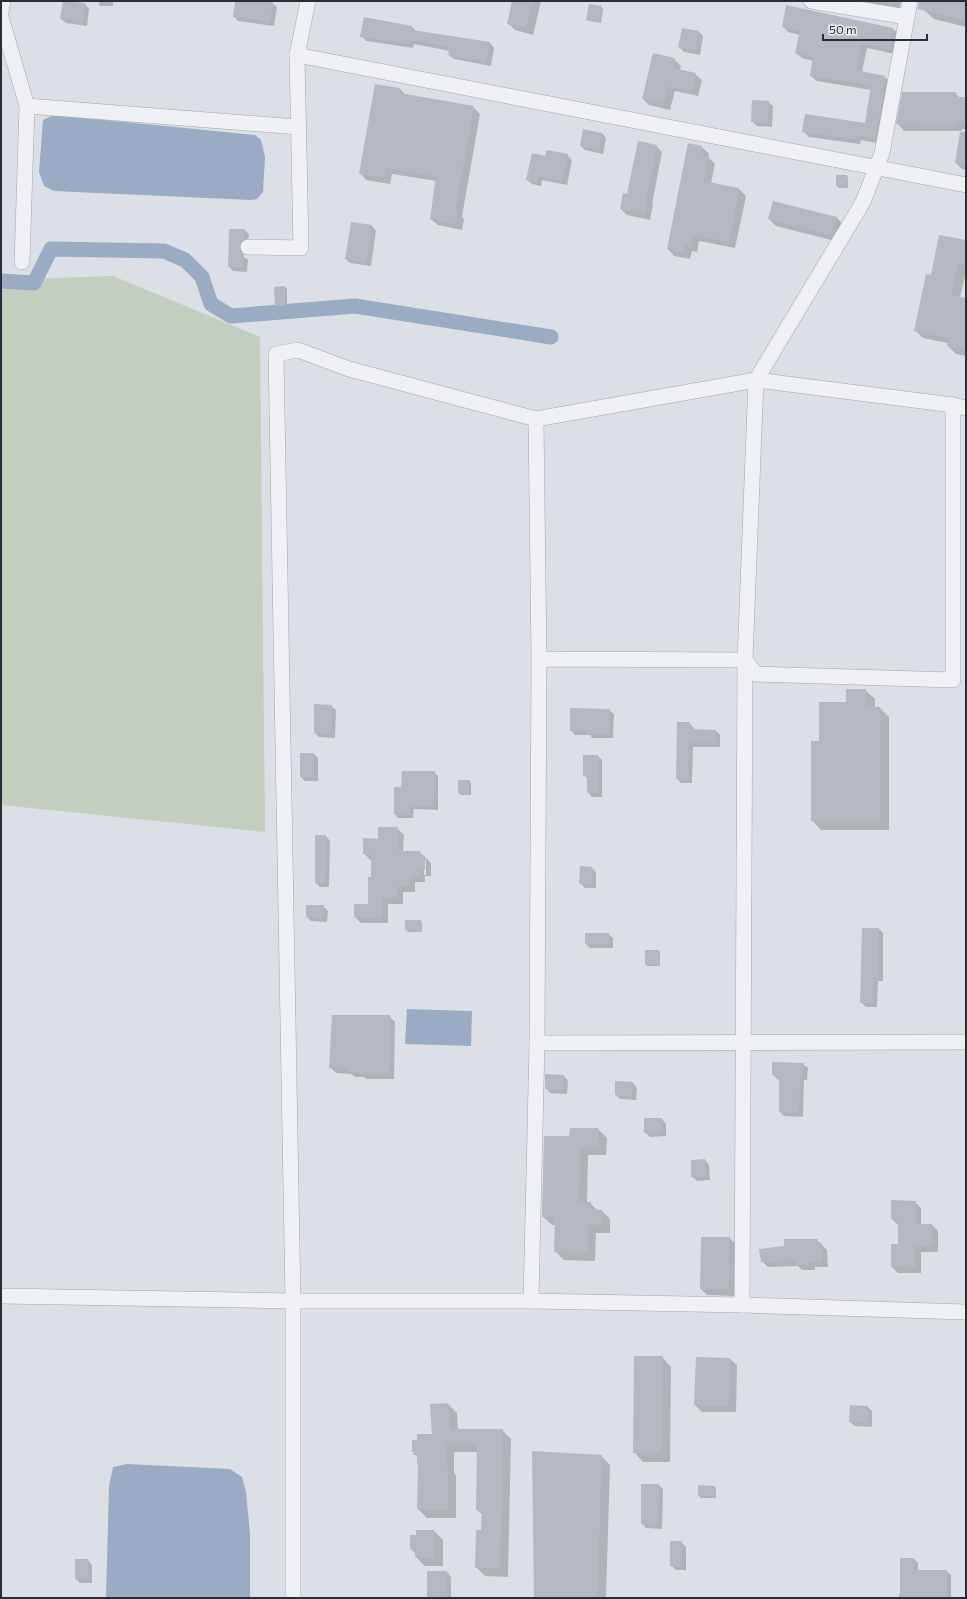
<svg xmlns="http://www.w3.org/2000/svg" width="967" height="1599" viewBox="0 0 967 1599" font-family="Commissioner,sans-serif">
<style>
.green{fill:#c2cebe}
.water{fill:#99acc3}
.shadow{fill:#0003;fill-rule:evenodd}
.lines{fill:none;stroke-linecap:round;stroke-linejoin:round}
.canal{stroke:#99acc3;stroke-width:15}
.building{fill:#b4b9c1}
.minor-casing{stroke:#a2a6ae;stroke-width:16}
.minor{stroke:#eef0f4;stroke-width:15}
</style>
<rect width="100%" height="100%" fill="#dcdfe5"/>
<path class="green" d="M113,276L260,337L265,832L1,805V280Z"/>
<g class="water">
<path d="M54,115L255,135L261,140L265,157L263,192L257,199L251,200L54,191L44,186L39,172L43,120Z"/>
<path d="M407,1009L472,1011L471,1046L405,1044Z"/>
<path d="M127,1464L230,1469L242,1477L246,1492L250,1534V1598H106L109,1486L113,1467Z"/>
</g>
<g class="shadow">
<path d="M64,1L85,4L89,9L87,26L66,23L61,19Z"/>
<path d="M98,1H113V6H100Z"/>
<path d="M236,1H259L272,3L277,7L274,26L238,21L234,17Z"/>
<path d="M513,1H541L533,35L515,30L508,23Z"/>
<path d="M855,1H901L899,11Z"/>
<path d="M927,1H966V27L934,19L924,10Z"/>
<path d="M787,6L893,29L899,34L895,54L867,48L862,72L884,77L890,82L881,144L861,140L860,144L809,137L803,131L865,124L871,90L817,81L811,76L813,61L802,58L796,53L800,35L788,32L783,26Z"/>
<path d="M601,7L603,9L601,23L589,21L587,20Z"/>
<path d="M412,27L417,32L490,43L494,48L491,66L454,59L449,55L450,51L414,44L413,48L366,41L362,36Z"/>
<path d="M683,29L699,32L703,36L700,55L684,52L679,47Z"/>
<path d="M674,59L681,66L680,70L695,74L702,80L698,96L675,91L670,110L649,105L643,99Z"/>
<path d="M400,89L406,95L473,107L480,114L462,216L464,219L462,230L438,225L431,219L437,181L392,174L390,184L366,180L360,173Z"/>
<path d="M955,93L960,98H966V129H962V131H904L898,124Z"/>
<path d="M768,102L773,106L772,127L757,126L752,121Z"/>
<path d="M602,133L606,138L603,154L585,150L581,146Z"/>
<path d="M656,146L662,152L652,204L653,205L650,220L627,215L621,209Z"/>
<path d="M966,146V170L962,169L956,163Z"/>
<path d="M702,147L709,154L708,157L715,164L711,183L739,189L746,196L735,248L699,241L697,252L692,251L690,259L674,256L668,249Z"/>
<path d="M567,155L572,160L567,185L542,180L541,186L532,184L527,180L546,157Z"/>
<path d="M837,176H846L848,177V188H839L837,186Z"/>
<path d="M773,202L837,218L844,225L839,242L776,226L769,219Z"/>
<path d="M372,226L376,231L371,266L350,263L346,259Z"/>
<path d="M244,230L249,234L248,243L243,251L244,257L248,260L247,272L233,271L229,267Z"/>
<path d="M966,234V271L960,298L966,299V356L956,354L948,346V343L923,338L915,330L932,276L966,241Z"/>
<path d="M285,287L287,289V307L278,308L276,306Z"/>
<path d="M865,690L875,699V708H880L889,717V830H821L812,820L820,742L847,703Z"/>
<path d="M331,706L336,710L335,738L319,737L315,733Z"/>
<path d="M609,710L614,714L613,738H592L590,735H575L571,730Z"/>
<path d="M689,723L694,728V730L716,731L720,735V747H693L692,783H681L677,779Z"/>
<path d="M314,754L318,758V781H305L301,777Z"/>
<path d="M598,756L602,760V797H592L588,792V779L584,775Z"/>
<path d="M434,772L438,776V810L414,809L413,818H398L395,814L402,788Z"/>
<path d="M469,781L471,783V795H461L459,793Z"/>
<path d="M397,828L404,835L403,852H419L425,857L431,863V876H425V882H415V892H403V904H388V923H361L355,917L368,905L372,878V860H370L364,853L379,840ZM424,858L426,860V875H424Z"/>
<path d="M326,836L330,841L329,887H320L316,883Z"/>
<path d="M592,868L596,872V888H585L580,883Z"/>
<path d="M323,906L328,911L327,922L311,921L307,917Z"/>
<path d="M421,921L422,923V932H408L406,930Z"/>
<path d="M879,929L883,933V981H878L877,1007H866L861,1002Z"/>
<path d="M608,934L613,938V948H590L586,944Z"/>
<path d="M659,951L660,953V966H648L646,965Z"/>
<path d="M389,1016L395,1022L394,1079H366L364,1077H355L351,1074L336,1073L330,1067Z"/>
<path d="M803,1064L808,1068L807,1080H804L803,1117L784,1116L780,1112V1080L777,1079L773,1075Z"/>
<path d="M546,1075L564,1076L568,1081L567,1094L550,1093L546,1088Z"/>
<path d="M633,1083L637,1088L636,1100L620,1099L616,1095Z"/>
<path d="M662,1119L666,1124V1136L650,1137L645,1132Z"/>
<path d="M598,1129L607,1138L606,1155H588L587,1203H590L598,1211H602L610,1219V1233H596L595,1261L564,1260L556,1252V1225H552L543,1217L570,1137Z"/>
<path d="M705,1160L709,1165L710,1180L697,1181L692,1176Z"/>
<path d="M915,1202L921,1208V1225H932L938,1231V1252H921V1273H898L892,1267L899,1245L898,1225L892,1219Z"/>
<path d="M730,1238L736,1245L735,1296L707,1295L701,1289Z"/>
<path d="M817,1240L827,1250L828,1267H815V1270H802L798,1266L768,1267L762,1261Z"/>
<path d="M662,1357L671,1367L670,1462H643L634,1452Z"/>
<path d="M697,1358L730,1359L737,1365L736,1412H702L695,1405Z"/>
<path d="M448,1404L457,1413L458,1430H502L511,1439L508,1577L485,1576L476,1567L482,1531L483,1515L477,1510L478,1452H454V1473L456,1475V1518H427L418,1509L419,1465L418,1458L413,1452L433,1435Z"/>
<path d="M868,1407L872,1411V1427L855,1426L850,1422Z"/>
<path d="M601,1456L610,1465L606,1598H535Z"/>
<path d="M659,1485L663,1489L662,1529L646,1528L642,1524Z"/>
<path d="M714,1487L716,1489V1498H701L699,1496Z"/>
<path d="M434,1531L443,1540V1566H425L416,1557V1554L411,1549Z"/>
<path d="M681,1542L686,1547V1570H676L671,1565Z"/>
<path d="M914,1559L918,1563V1571H946L951,1575V1598H899V1594H901Z"/>
<path d="M88,1560L92,1565V1583H80L76,1579Z"/>
<path d="M447,1572L451,1577V1598H428Z"/>
</g>
<g class="lines">
<path class="canal" d="M1,281L34,283L51,249L164,251L185,260L202,277L211,304L231,316L355,306L551,337"/>
</g>
<g class="building">
<path d="M63,1L85,3L83,22L60,19Z"/>
<path d="M235,1L273,2L270,22L233,17Z"/>
<path d="M512,1H533L526,28L507,24Z"/>
<path d="M919,1H966V20L918,9Z"/>
<path d="M589,4L602,6L599,22L586,20Z"/>
<path d="M786,5L893,28L889,49L861,43L856,70L885,76L882,92H884L875,139L856,135L855,139L802,132L805,114L865,123L871,85L810,76L813,57L795,53L800,31L782,27Z"/>
<path d="M364,17L412,26V30L490,42L486,62L448,55L450,47L410,40L409,44L360,37Z"/>
<path d="M682,28L699,31L695,51L678,47Z"/>
<path d="M653,53L675,58L673,68L696,73L692,91L668,86L664,104L642,99Z"/>
<path d="M375,84L400,88V93L474,106L455,211H458L456,224L430,219L436,176L386,168L384,178L359,174Z"/>
<path d="M902,92H956V97H966V122H955V125L896,124Z"/>
<path d="M752,100L769,101L768,123L751,122Z"/>
<path d="M583,129L602,133L599,150L580,146Z"/>
<path d="M960,132H966V165L955,163Z"/>
<path d="M638,141L657,145L646,198H648L645,214L620,209L623,193L627,194Z"/>
<path d="M688,143L702,146L701,154L709,156L704,181L739,188L729,242L693,235L690,246L685,245L684,253L667,249Z"/>
<path d="M547,150L568,154L562,182L538,176L537,182L526,180L532,153L545,156Z"/>
<path d="M836,175H847V187L836,186Z"/>
<path d="M773,201L837,217L834,233L832,235L768,219Z"/>
<path d="M351,222L372,225L366,263L345,259Z"/>
<path d="M229,229H245L244,239L241,242L239,246L240,252L244,255L243,268L228,267Z"/>
<path d="M939,235L966,240V265L958,263L951,295L966,298V350L947,346L948,338L914,331L926,274L931,275Z"/>
<path d="M285,286V306H275L274,287Z"/>
<path d="M846,689H866V707H880V821H811V741H819V702H846Z"/>
<path d="M314,704L332,705L331,734L314,733Z"/>
<path d="M570,708L610,709L609,734H587V731H570Z"/>
<path d="M677,722H690V729L716,730V743H689L688,780L676,779Z"/>
<rect x="300" y="753" width="14" height="24"/>
<path d="M583,755H598V793H587V776H583Z"/>
<path d="M402,771H435L434,806H410V815H394V787H401Z"/>
<path d="M458,780H470L469,794L458,793Z"/>
<path d="M378,827H398V851H420V855L425,856V870H419V876H410L409,886H397V898H382V918L354,917V904H368V877H371V854H363V838L378,839Z"/>
<path d="M315,835H326L325,883H315Z"/>
<path d="M580,866L592,867V884H579Z"/>
<path d="M306,905H324L323,918L306,917Z"/>
<path d="M405,920H421V931L405,930Z"/>
<path d="M862,928H879V977H874L873,1003H860Z"/>
<rect x="585" y="933" width="24" height="11"/>
<rect x="645" y="950" width="14" height="15"/>
<path d="M332,1015H390L389,1074H359V1072H348V1068H329Z"/>
<path d="M772,1062L804,1063L803,1076H800L799,1113L779,1112V1076L772,1075Z"/>
<path d="M545,1074L564,1075L563,1091L545,1089Z"/>
<path d="M615,1081L633,1082L632,1096L615,1095Z"/>
<path d="M644,1118H662V1132L644,1133Z"/>
<path d="M570,1128H598V1147H580L579,1202H591V1209L602,1210V1225H588L587,1253L554,1252L555,1217H542L544,1136H569Z"/>
<path d="M705,1159L706,1176L691,1177V1160Z"/>
<path d="M891,1200L916,1201V1224H932V1246H915V1267H891V1244H898V1219H891Z"/>
<path d="M701,1237H730L729,1289H700Z"/>
<path d="M784,1239H818V1243H822V1261L809,1262V1264L795,1265V1260L761,1262L759,1249L784,1246Z"/>
<path d="M634,1356H663L661,1453H633Z"/>
<path d="M696,1357L730,1358L729,1406L694,1405Z"/>
<path d="M448,1403L450,1429H503L500,1568H475L476,1530H481L482,1511L476,1510L477,1444H446L445,1466H448V1510L417,1509L418,1464H417V1455H413L414,1452H412V1440H417V1434H432L430,1404Z"/>
<path d="M850,1405L868,1406V1423L849,1422Z"/>
<path d="M532,1451L602,1455L597,1598H534Z"/>
<path d="M641,1484H659L658,1525L641,1524Z"/>
<path d="M698,1485L715,1486V1496H698Z"/>
<path d="M416,1530H434V1558L415,1557V1550L410,1549V1535H416Z"/>
<rect x="670" y="1541" width="12" height="25"/>
<path d="M900,1558H914V1570H947V1598H900Z"/>
<rect x="75" y="1559" width="13" height="20"/>
<rect x="427" y="1571" width="20" height="27"/>
</g>
<g class="lines">
<g class="minor-casing">
<g id="minor">
<path d="M811,1L907,17"/>
<path d="M910,1L882,153L863,202L756,380L745,660L756,674L953,680V405"/>
<path d="M1,13L3,1"/>
<path d="M1,17L27,106L298,127"/>
<path d="M297,55L966,185"/>
<path d="M248,247L301,248L297,55L308,1"/>
<path d="M22,262L27,106"/>
<path d="M966,408L953,405L756,380L536,419L349,369L298,350L276,354L293,1301H531L742,1305L966,1312"/>
<path d="M536,419L539,659"/>
<path d="M537,1043L539,659L745,660L742,1305"/>
<path d="M1,1296L293,1301V1598"/>
<path d="M531,1301L537,1043L966,1042"/>
</g>
</g>
<use href="#minor" class="minor"/>
</g>
<rect width="967" height="1599" fill="none" stroke="#272e3a" stroke-width="4"/>
<path d="M823 34v6h104v-6" fill="none" stroke="#272e3a" stroke-width="2"/>
<text x="829" y="34" font-size="12" fill="#272e3a" stroke="#ebeef3" stroke-width="3" paint-order="stroke">50 m</text>
</svg>
